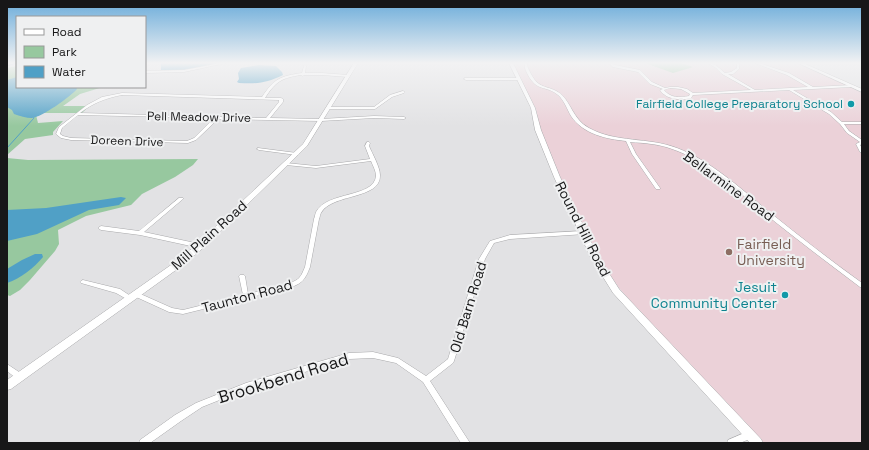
<svg xmlns="http://www.w3.org/2000/svg" width="869" height="450" viewBox="0 0 869 450" font-family="'Space Grotesk',sans-serif">
<style>
.education{fill:#ebd1d8}
.green{fill:#97c89f}
.water{fill:#50a0c6}
.lines{fill:none;stroke-linecap:round;stroke-linejoin:round}
.stream{stroke:#50a0c6;stroke-width:1}
.minor-casing{stroke:#a9a9ab;stroke-width:1}
.secondary-casing{stroke:#a9a9ab;stroke-width:1}
.minor{fill:#fff;fill-rule:evenodd}
.secondary{fill:#fff;fill-rule:evenodd}
.culture-dot{fill:#0f9aa8;stroke:#eff0f1;stroke-width:1.5}
.education-dot{fill:#8d6e63;stroke:#eff0f1;stroke-width:1.5}
.labels{text-anchor:middle;stroke-width:4;stroke-linejoin:round;paint-order:stroke}
.far-culture-label{font-size:12px;fill:#0d838f;stroke:#eff0f1;text-anchor:end}
.far-street-label{font-size:12px;fill:#171718;stroke:#eff0f1}
.street-label{font-size:14px;fill:#171718;stroke:#eff0f1}
.education-label{font-size:14px;fill:#785e54;stroke:#eff0f1;text-anchor:start}
.culture-label{font-size:14px;fill:#0d838f;stroke:#eff0f1;text-anchor:end}
.near-street-label{font-size:17px;fill:#171718;stroke:#eff0f1}
</style>
<rect width="100%" height="100%" fill="#e2e2e4"/>
<path class="education" d="M514,63H797L862,92V443H764L668,343L619,288L589,243L569,198L540,128L536,109L519,78Z"/>
<g class="green">
<path d="M645,63H681L693,67L673,73Z"/>
<path d="M17,66V87H103L80,94L63,106H89L82,113H41L36,115L38,123L63,121L53,132V135L25,139L7,155V68Z"/>
<path d="M7,158L28,160L198,159L193,165L175,177L142,194L131,205L86,216L58,230L59,244L55,251L30,280L20,290L10,296L7,295Z"/>
</g>
<g class="water">
<path d="M218,63L189,70H161V63Z"/>
<path d="M259,65L276,66L282,72L283,75C266,83 258,84 239,83L237,82L239,79L238,73L241,68Z"/>
<path d="M17,77V87H76L77,89C70,97 42,117 32,118C26,118 20,116 14,114L12,110L7,107V80Z"/>
<path d="M121,197L126,198L119,205L89,210L37,234L7,241V210L46,208Z"/>
<path d="M35,254H42L43,257C34,268 21,278 7,283V269L22,260Z"/>
</g>
<g class="lines">
<g class="stream">
<path d="M7,66L16,63"/>
<path d="M7,148L34,118L33,116"/>
</g>
<g class="minor-casing">
<g id="minor">
<path d="M221,63H226L184,72L145,73V71L184,70Z"/>
<path d="M525,63H527C527,67 529,70 531,74C539,89 546,85 558,92C571,100 572,119 589,128C616,143 648,137 677,148C711,161 740,188 768,211C799,236 830,260 862,283V288L860,287C828,263 795,238 764,213C737,191 706,160 672,149C659,144 644,143 630,142L636,154L660,188V189H656L632,154L626,141C606,139 583,134 571,116C567,109 564,100 558,95C546,85 537,92 528,75C526,71 524,68 525,63Z"/>
<path d="M609,63H612L615,65L640,70L652,82L665,88L670,87H678L687,89L693,93L751,90L722,74L716,68L708,63C715,63 720,69 725,73L731,72L737,68V63H739V69L733,74H728L755,90L808,87L787,75L755,63H759L789,73L813,87L852,85L853,86L851,87L793,90L831,112L842,122H862V124H844L849,131L862,140V144L860,145L862,148V153L860,152L856,144L860,142L847,133L840,124L829,114L789,90L693,95C692,96 692,97 691,98C686,101 669,99 665,95C662,93 662,93 660,90L663,89L650,84L638,72L613,67ZM670,88L681,89L690,94L689,96C680,98 670,98 664,90Z"/>
<path d="M305,65L306,66L305,73H322L348,75L349,76L348,77L322,75H304L303,76L301,75C282,78 276,81 265,98H281L283,99V102L270,118L321,119L374,116L404,117L406,118L404,119L374,118L321,121L218,119L196,140L188,143L71,140L61,138L56,134L59,127L87,105L102,97L122,93L262,97C274,79 280,76 302,73L304,66ZM122,95L279,100V102L266,118L80,113C93,103 106,98 122,95ZM78,115L214,118L194,138L187,141L71,138L63,136L60,134L62,128Z"/>
<path d="M465,78H518L520,79L518,80H466L464,79Z"/>
<path d="M403,91L405,92L404,93L392,97L375,109H328L326,108L328,107H374L390,95Z"/>
<path d="M367,142H369L370,143L369,146C372,153 380,167 380,175C381,200 332,193 321,213C320,214 320,217 319,219L310,267C305,280 302,284 288,288L183,314L169,312L134,296L133,294L134,292H136L172,308L183,310L243,295L239,276L240,275H244L245,276L248,294C259,291 293,285 299,278C302,275 303,271 305,267L314,219C315,217 315,214 316,212C327,191 374,198 376,176C376,171 373,166 371,161L316,168L286,165L284,164L286,163L316,166L370,159L365,146Z"/>
<path d="M258,148L297,153L299,154L297,155L259,150L257,149Z"/>
<path d="M179,198H183V199L144,232L200,244L203,246L202,247L200,248L140,235L101,230L98,228L101,226L139,231Z"/>
<path d="M583,231L586,233L585,234L510,239L494,243L485,259L454,361L453,363L430,381L470,443H461L423,382L396,363L373,358L349,359L247,389L202,407L181,421L150,443H139L140,440L175,415L196,403L246,383L349,353L373,352L398,358L426,376L448,359L479,259L490,241L510,235Z"/>
<path d="M83,280L120,289L132,297L133,299L132,301H130L116,293L81,283L80,282L81,281Z"/>
<path d="M7,364L22,374L24,376L22,378C17,380 11,374 7,371Z"/>
<path d="M749,431L752,432L753,435L752,438L740,443H727L728,440Z"/>
</g>
</g>
<g class="secondary-casing">
<g id="secondary">
<path d="M354,63H358L307,146L203,248L187,262L11,389L7,390V380L181,258L197,244L303,144Z"/>
<path d="M509,63H513L535,108L541,130L560,177L598,256L619,289L761,439L763,443H750L613,293L590,256L554,177L535,130L531,108Z"/>
<path d="M798,63H803L862,89V92Z"/>
</g>
</g>
<use href="#minor" class="minor"/>
<use href="#secondary" class="secondary"/>
</g>
<linearGradient id="sky" x2="0" y2="1"><stop stop-color="#6bacda"/><stop offset="0.5" stop-color="#f2f2f3"/><stop offset="1" stop-color="#f2f2f3" stop-opacity="0"/></linearGradient>
<rect width="869" height="126" fill="url(#sky)"/>
<g class="culture-dot">
<circle cx="851" cy="104" r="4"/>
<circle cx="785" cy="295" r="4"/>
</g>
<circle class="education-dot" cx="729" cy="252" r="4"/>
<g class="labels">
<g class="far-culture-label">
<text x="843" y="108">Fairfield College Preparatory School</text>
</g>
<g class="far-street-label">
<text transform="translate(199 117) rotate(1)" y="4">Pell Meadow Drive</text>
<text transform="translate(127 141) rotate(2)" y="4">Doreen Drive</text>
</g>
<g class="street-label">
<text transform="translate(729 186) rotate(36)" y="5">Bellarmine Road</text>
<text transform="translate(583 229) rotate(63)" y="5">Round Hill Road</text>
<text transform="translate(209 235) rotate(-42)" y="5">Mill Plain Road</text>
<text transform="translate(247 296) rotate(-15)" y="5">Taunton Road</text>
<text transform="translate(468 307) rotate(-73)" y="5">Old Barn Road</text>
</g>
<g class="education-label">
<text x="737" y="249">Fairfield<tspan x="737" dy="16">University</tspan></text>
</g>
<g class="culture-label">
<text x="777" y="292">Jesuit<tspan x="777" dy="16">Community Center</tspan></text>
</g>
<g class="near-street-label">
<text transform="translate(283 378) rotate(-17)" y="6">Brookbend Road</text>
</g>
</g>
<rect width="869" height="450" fill="none" stroke="#171718" stroke-width="16"/>
<rect x="16" y="16" width="130" height="72" fill="#eff0f1" stroke="#99999a"/>
<rect x="24" y="29" width="20" height="6" fill="#ffffff" stroke="#99999a"/>
<text x="52" y="36" font-size="12" fill="#171718">Road</text>
<rect x="24" y="46" width="20" height="12" fill="#97c89f" stroke="#99999a"/>
<text x="52" y="56" font-size="12" fill="#171718">Park</text>
<rect x="24" y="66" width="20" height="12" fill="#50a0c6" stroke="#99999a"/>
<text x="52" y="76" font-size="12" fill="#171718">Water</text>
</svg>
